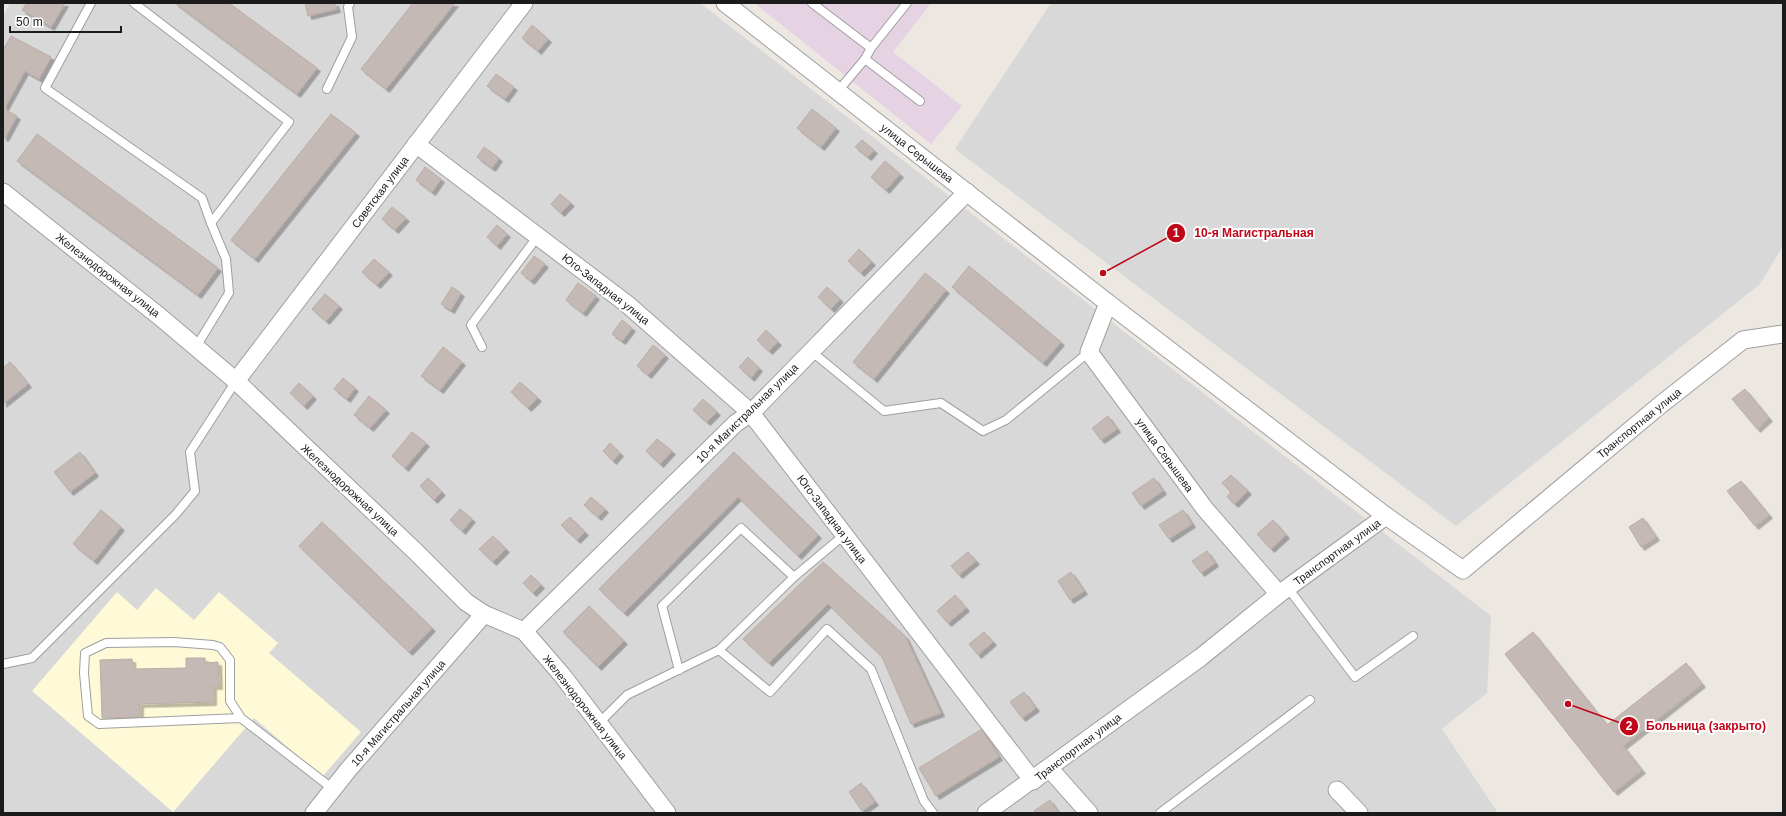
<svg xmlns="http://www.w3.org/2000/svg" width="1786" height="816" viewBox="0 0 1786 816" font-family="Arial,sans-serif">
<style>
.residential{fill:#d9d8d8}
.industrial{fill:#e5d3e4}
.education{fill:#fefad8}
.building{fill:#c4b9b4;stroke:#bdaca4;filter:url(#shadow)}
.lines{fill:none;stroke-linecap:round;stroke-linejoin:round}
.lane-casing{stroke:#9f9f9f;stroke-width:10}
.street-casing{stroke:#9f9f9f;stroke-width:19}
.lane{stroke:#fff;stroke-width:8}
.street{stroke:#fff;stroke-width:17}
.labels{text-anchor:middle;stroke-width:4;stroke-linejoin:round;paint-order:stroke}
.street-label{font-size:11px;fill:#1b1b1b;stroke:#fff}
.leader{fill:none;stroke:#bf0719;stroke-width:1.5}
.callout-dot{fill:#bf0719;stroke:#fff;stroke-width:1.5}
.mark-label{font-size:12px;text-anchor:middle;font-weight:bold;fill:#fff}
.callout-label{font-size:12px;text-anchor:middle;font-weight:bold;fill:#bf0719;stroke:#fff;stroke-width:4;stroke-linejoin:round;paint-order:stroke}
</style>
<defs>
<filter id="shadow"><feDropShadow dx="3.5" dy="3.5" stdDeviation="0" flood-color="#0004"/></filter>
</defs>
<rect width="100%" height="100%" fill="#ece7e1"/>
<g class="residential">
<path d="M10,3H700L1491,616L1487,693L1442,729L1498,813H3V16Z"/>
<path d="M1051,3H1783V246L1760,284L1456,526L955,149Z"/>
</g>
<path class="industrial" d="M754,3H931L893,52L962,106L931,144Z"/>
<path class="education" d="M156,588L194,620L219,592L278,643L269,653L361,732L322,777L254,718L173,812L32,691L117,592L137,610Z"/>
<g class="building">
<path d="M27,3H65L51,27L22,10Z"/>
<path d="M175,3H229L317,68L297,94Z"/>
<path d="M305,3H335L337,9L308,16Z"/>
<path d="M413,3H455L386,89L361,69Z"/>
<path d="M532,25L548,39L538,51L522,38Z"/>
<path d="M11,36L51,57L39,79L25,71L4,109L17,116L5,138L3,137V50Z"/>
<path d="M496,74L514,87L505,99L487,86Z"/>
<path d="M812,109L836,128L821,147L797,128Z"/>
<path d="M331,114L356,133L255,259L231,240Z"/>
<path d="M37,134L218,268L198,295L17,161Z"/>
<path d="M862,140L874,150L868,157L855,147Z"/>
<path d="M484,147L499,158L492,168L477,157Z"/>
<path d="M885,161L900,174L886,190L871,177Z"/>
<path d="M425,167L441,179L432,192L416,180Z"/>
<path d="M560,194L571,203L561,213L551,204Z"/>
<path d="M392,207L406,218L395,230L382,219Z"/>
<path d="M497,225L507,234L497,246L487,237Z"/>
<path d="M859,249L872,262L861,273L848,261Z"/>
<path d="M534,256L545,264L531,281L521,273Z"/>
<path d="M374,259L389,272L377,285L362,272Z"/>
<path d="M969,266L1061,342L1043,363L952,287Z"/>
<path d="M925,273L946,290L874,379L853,362Z"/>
<path d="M578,283L596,296L583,313L566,300Z"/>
<path d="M452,287L461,293L451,310L441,304Z"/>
<path d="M827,287L840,299L831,309L818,297Z"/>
<path d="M325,294L339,306L326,321L312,309Z"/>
<path d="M622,320L632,328L622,341L612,334Z"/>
<path d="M766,330L778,342L769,351L757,340Z"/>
<path d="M653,345L665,355L648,375L637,366Z"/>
<path d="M443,347L462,362L440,390L421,376Z"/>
<path d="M748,357L759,368L751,378L739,367Z"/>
<path d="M10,362L28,384L3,404V368Z"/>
<path d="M343,378L355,388L347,399L334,389Z"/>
<path d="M520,382L538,398L528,408L511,392Z"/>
<path d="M299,383L313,396L304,406L290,393Z"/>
<path d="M1745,389L1769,418L1757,429L1732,399Z"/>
<path d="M369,396L386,410L370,428L354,415Z"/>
<path d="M703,399L717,412L707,422L693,410Z"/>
<path d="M1108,416L1117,429L1101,440L1092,428Z"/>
<path d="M412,432L426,443L405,468L392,456Z"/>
<path d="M657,439L672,451L660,464L646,451Z"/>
<path d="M610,443L620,453L613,461L603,451Z"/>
<path d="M80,452L95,473L70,492L54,472Z"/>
<path d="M734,452L818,535L798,556L738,497L624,613L599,589Z"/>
<path d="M1231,475L1248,491L1235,504L1227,497L1231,492L1222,483Z"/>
<path d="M428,478L442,492L434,500L420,486Z"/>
<path d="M1154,478L1163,491L1141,506L1132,493Z"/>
<path d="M1741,481L1769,515L1755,526L1727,491Z"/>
<path d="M591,497L605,509L598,517L584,505Z"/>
<path d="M460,509L472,519L462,531L450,520Z"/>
<path d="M101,510L121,527L94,561L73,544Z"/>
<path d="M1183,510L1192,524L1169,539L1159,525Z"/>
<path d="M570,517L585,532L577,540L561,525Z"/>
<path d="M1643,518L1656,537L1641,547L1629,527Z"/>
<path d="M1273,520L1286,535L1271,549L1257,534Z"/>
<path d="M322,522L432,628L409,652L299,546Z"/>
<path d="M493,536L506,549L493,562L479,549Z"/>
<path d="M1207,551L1215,563L1201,573L1192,561Z"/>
<path d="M968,552L976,561L959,575L951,566Z"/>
<path d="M823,562L905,636L941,713L911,724L882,657L828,604L769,663L743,639Z"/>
<path d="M1071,572L1084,591L1070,600L1058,581Z"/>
<path d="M531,575L541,585L533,593L523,583Z"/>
<path d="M955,595L966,608L948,623L937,611Z"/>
<path d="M589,606L624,641L598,667L563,632Z"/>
<path d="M984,632L993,642L978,655L969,644Z"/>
<path d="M1533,632L1607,725L1686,663L1702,684L1623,746L1642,770L1614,792L1505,654Z"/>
<path d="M186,658H205V663L218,662L219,686H213V702L140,704V717L102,718L100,660L132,659L133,669L186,668Z"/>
<path d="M1024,692L1036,708L1022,718L1010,702Z"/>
<path d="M982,729L999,757L936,796L919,768Z"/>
<path d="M861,783L875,802L862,811L849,792Z"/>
<path d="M1050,800L1059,813H1035L1034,811Z"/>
</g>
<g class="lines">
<g class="lane-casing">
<g id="lane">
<path d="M91,3L45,88L202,198L211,223"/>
<path d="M134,3L289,122L211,223L226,259L229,293L196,347"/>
<path d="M812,3L871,48"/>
<path d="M865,59L920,101"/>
<path d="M327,89L352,37L348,7L350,3"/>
<path d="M838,91L865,59L871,48L907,3"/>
<path d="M482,347L471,325L538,236"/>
<path d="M811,351L884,411L941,403L983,431L1006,420L1089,352"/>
<path d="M1288,588L1355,677L1413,636"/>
<path d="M719,650L770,692L827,629L871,669L924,801L933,813"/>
<path d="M3,664L32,658L176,514L195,491L190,452L236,381"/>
<path d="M679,670L662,606L741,528L794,577"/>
<path d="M241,718L99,724L88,716L84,673L85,653L106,643L174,642L213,645L220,647L230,660V701L241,718L333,789"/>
<path d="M599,723L627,695L719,650L794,577L844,535"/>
<path d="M1160,813L1310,700"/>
</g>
</g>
<g class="street-casing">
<g id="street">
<path d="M725,3L1108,303L1386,516L1463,570L1659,406L1743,340L1783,334"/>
<path d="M416,144L627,304L751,413L1033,781L1049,768L1089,813"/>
<path d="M3,192L159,316L236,381L416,552L466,602L484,614L524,631L562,675L667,813"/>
<path d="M1108,303L1089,352L1205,509L1279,594"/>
<path d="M236,381L524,3"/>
<path d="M524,631L736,423L751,413L967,192"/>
<path d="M1337,790L1359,813"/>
<path d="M314,813L348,770L484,614"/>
<path d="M986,813L1201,657L1279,594L1386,516"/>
</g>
</g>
<use href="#lane" class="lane"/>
<use href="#street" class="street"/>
</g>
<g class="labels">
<g class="street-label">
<text transform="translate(917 153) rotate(38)" y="4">улица Серышева</text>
<text transform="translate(380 192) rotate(-53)" y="4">Советская улица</text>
<text transform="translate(108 275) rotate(38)" y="4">Железнодорожная улица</text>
<text transform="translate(606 289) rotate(38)" y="4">Юго-Западная улица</text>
<text transform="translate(747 413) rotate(-44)" y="4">10-я Магистральная улица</text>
<text transform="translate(1639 423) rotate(-39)" y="4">Транспортная улица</text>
<text transform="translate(1165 455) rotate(54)" y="4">улица Серышева</text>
<text transform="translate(350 490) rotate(43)" y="4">Железнодорожная улица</text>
<text transform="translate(832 519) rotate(53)" y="4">Юго-Западная улица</text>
<text transform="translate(1337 552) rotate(-36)" y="4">Транспортная улица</text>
<text transform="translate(585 707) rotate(52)" y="4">Железнодорожная улица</text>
<text transform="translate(398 713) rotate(-49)" y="4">10-я Магистральная улица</text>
<text transform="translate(1078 747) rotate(-37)" y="4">Транспортная улица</text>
</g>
</g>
<path class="leader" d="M1103 273L1176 233M1568 704L1629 726"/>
<g class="callout-dot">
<circle cx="1103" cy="273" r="4"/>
<circle cx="1568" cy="704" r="4"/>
<circle cx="1176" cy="233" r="10"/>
<circle cx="1629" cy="726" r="10"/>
</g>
<g class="mark-label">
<text x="1176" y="237">1</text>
<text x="1629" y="730">2</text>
</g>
<g class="callout-label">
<text x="1254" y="237">10-я Магистральная</text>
<text x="1706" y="730">Больница (закрыто)</text>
</g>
<rect width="1786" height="816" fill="none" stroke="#1b1b1b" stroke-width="8"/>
<path d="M10 26v6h111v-6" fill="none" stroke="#1b1b1b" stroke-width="2"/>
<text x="16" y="26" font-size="12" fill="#1b1b1b" stroke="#ffffff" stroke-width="3" paint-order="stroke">50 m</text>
</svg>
